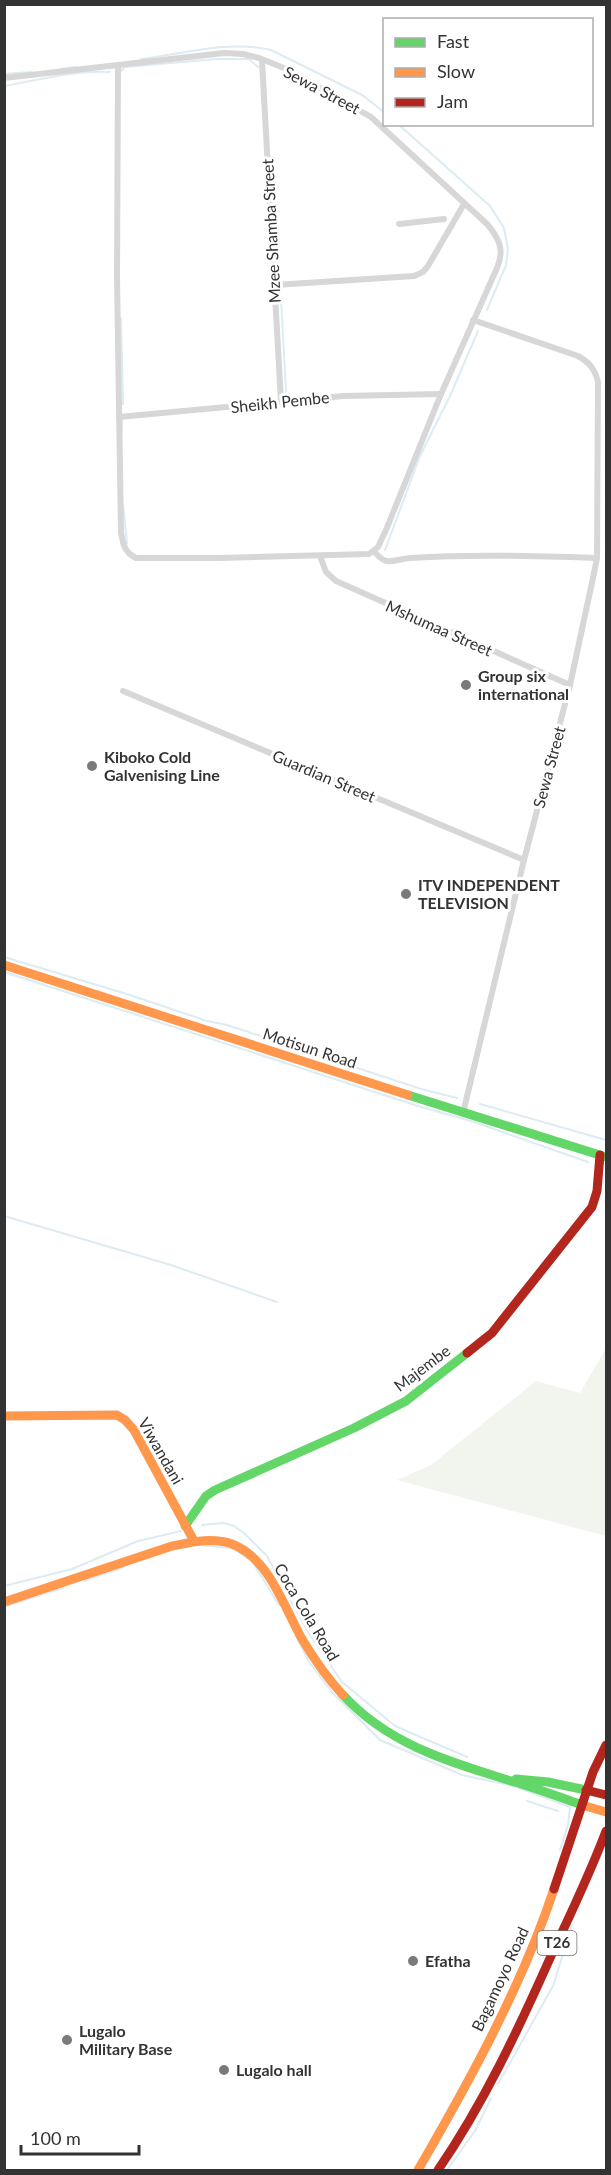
<svg xmlns="http://www.w3.org/2000/svg" width="611" height="2175" viewBox="0 0 611 2175" font-family="Lato,sans-serif">
<style>
.green{fill:#f1f5ed}
.lines{fill:none;stroke-linecap:round;stroke-linejoin:round}
.stream{stroke:#ddebf3;stroke-width:2}
.street{stroke:#d7d7d7;stroke-width:6}
.fast{stroke:#63d668;stroke-width:9}
.slow{stroke:#ff974d;stroke-width:9}
.jam{stroke:#b3261e;stroke-width:9}
.poi-dot{fill:#7a7a7a;stroke:#fff;stroke-width:2}
.labels{text-anchor:middle;stroke-width:6;stroke-linejoin:round;paint-order:stroke}
.shield{fill:#fff;stroke:#707070;stroke-width:1.5}
.shield-label{font-size:15px;font-weight:bold;fill:#333}
.street-label{font-size:16px;fill:#333;stroke:#fff}
.poi-label{font-size:16px;font-weight:bold;fill:#333;stroke:#fff;text-anchor:start}
</style>
<rect width="100%" height="100%" fill="#fff"/>
<path class="green" d="M606,1348V1536L397,1480L431,1465L536,1381L580,1393Z"/>
<g class="lines">
<g class="stream">
<path d="M141,59C183,54 229,40 271,50L362,95L384,112"/>
<path d="M60,69L76,67"/>
<path d="M120,72L125,67L216,59H249L258,67"/>
<path d="M4,74L31,72"/>
<path d="M4,86C39,80 75,70 110,72"/>
<path d="M398,124L490,206L504,228L508,249L506,265L487,310"/>
<path d="M281,300L286,391"/>
<path d="M121,318L123,404"/>
<path d="M122,419V430"/>
<path d="M123,504L127,543"/>
<path d="M385,550L420,456L450,396L478,331"/>
<path d="M4,957L130,995L207,1021L227,1025L421,1089L457,1098"/>
<path d="M4,972L418,1106L471,1121L588,1162"/>
<path d="M480,1104L606,1140"/>
<path d="M4,1216L171,1265L277,1302"/>
<path d="M202,1525L224,1523L234,1526L244,1533L267,1556L308,1632L341,1681L395,1726L467,1757"/>
<path d="M199,1545L229,1548"/>
<path d="M237,1551L247,1558"/>
<path d="M255,1566L279,1605"/>
<path d="M84,1581L124,1567"/>
<path d="M4,1586L72,1569L138,1541L181,1531"/>
<path d="M6,1606L63,1588"/>
<path d="M296,1636L309,1662L332,1692L380,1740L462,1775L514,1786"/>
<path d="M519,1788L570,1807L568,1825L560,1850"/>
<path d="M527,1801L558,1811"/>
<path d="M498,2084L553,1986L572,1925"/>
<path d="M447,2170L475,2131L491,2098"/>
</g>
<g class="street">
<path d="M224,53L243,54L259,58L289,70L371,117L487,224C499,238 505,250 497,268L441,394L386,530L378,547L369,554L218,558H136C124,552 123,544 121,532L117,278L118,65Z"/>
<path d="M262,61L281,402"/>
<path d="M4,78L118,65"/>
<path d="M399,224L444,219"/>
<path d="M275,285L414,276L423,272L428,266L464,204"/>
<path d="M119,417L343,396L441,394"/>
<path d="M374,551C387,568 393,559 411,558C473,554 535,556 597,558"/>
<path d="M320,556L326,572L336,581L570,685"/>
<path d="M123,691L524,860"/>
<path d="M463,1113L524,860L570,685L593,578L597,558L598,382C595,369 589,362 578,356L473,320"/>
</g>
<g class="fast">
<path d="M408,1095L606,1157"/>
<path d="M185,1526L206,1496L215,1490L354,1428L406,1401L467,1353"/>
<path d="M343,1695C388,1744 447,1761 508,1780C533,1787 557,1796 582,1805"/>
<path d="M516,1779L548,1782L586,1790"/>
</g>
<g class="slow">
<path d="M4,965L408,1095"/>
<path d="M4,1416L117,1415L125,1420L134,1430L194,1541"/>
<path d="M4,1602L172,1546C192,1542 212,1537 232,1544C269,1558 284,1607 302,1639C314,1659 327,1678 343,1695"/>
<path d="M582,1805L606,1812"/>
<path d="M418,2170C469,2082 522,1986 554,1889"/>
</g>
<g class="jam">
<path d="M467,1353L492,1333L592,1207L597,1191L600,1155"/>
<path d="M586,1790L606,1795"/>
<path d="M554,1889L593,1772L606,1745"/>
<path d="M438,2170C484,2103 518,2030 551,1956C570,1915 590,1874 606,1831"/>
</g>
</g>
<g class="poi-dot">
<circle cx="466" cy="685" r="6"/>
<circle cx="92" cy="766" r="6"/>
<circle cx="406" cy="894" r="6"/>
<circle cx="413" cy="1961" r="6"/>
<circle cx="67" cy="2040" r="6"/>
<circle cx="224" cy="2070" r="6"/>
</g>
<g class="labels">
<rect class="shield" x="537.5" y="1931" width="39" height="24" rx="4.5"/>
<g class="shield-label">
<text x="557" y="1948">T26</text>
</g>
<g class="street-label">
<text transform="translate(322 90) rotate(28)" y="6">Sewa Street</text>
<text transform="translate(271 231) rotate(-93)" y="6">Mzee Shamba Street</text>
<text transform="translate(280 402) rotate(-6)" y="6">Sheikh Pembe</text>
<text transform="translate(439 628) rotate(24)" y="6">Mshumaa Street</text>
<text transform="translate(549 767) rotate(-75)" y="6">Sewa Street</text>
<text transform="translate(324 776) rotate(23)" y="6">Guardian Street</text>
<text transform="translate(310 1048) rotate(18)" y="6">Motisun Road</text>
<text transform="translate(422 1368) rotate(-37)" y="6">Majembe</text>
<text transform="translate(161 1451) rotate(60)" y="6">Viwandani</text>
<text transform="translate(307 1612) rotate(59)" y="6">Coca Cola Road</text>
<text transform="translate(500 1979) rotate(-65)" y="6">Bagamoyo Road</text>
</g>
<g class="poi-label">
<text x="478" y="682">Group six<tspan x="478" dy="18">international</tspan></text>
<text x="104" y="763">Kiboko Cold<tspan x="104" dy="18">Galvenising Line</tspan></text>
<text x="418" y="891">ITV INDEPENDENT<tspan x="418" dy="18">TELEVISION</tspan></text>
<text x="425" y="1967">Efatha</text>
<text x="79" y="2037">Lugalo<tspan x="79" dy="18">Military Base</tspan></text>
<text x="236" y="2076">Lugalo hall</text>
</g>
</g>
<rect width="611" height="2175" fill="none" stroke="#333333" stroke-width="12"/>
<rect x="383" y="18" width="210" height="108" fill="#ffffff" stroke="#adadad" stroke-width="1.5"/>
<rect x="395" y="38" width="30" height="9" fill="#63d668" stroke="#adadad" stroke-width="1.5"/>
<text x="437" y="48" font-size="18" fill="#333333">Fast</text>
<rect x="395" y="68" width="30" height="9" fill="#ff974d" stroke="#adadad" stroke-width="1.5"/>
<text x="437" y="78" font-size="18" fill="#333333">Slow</text>
<rect x="395" y="98" width="30" height="9" fill="#b3261e" stroke="#adadad" stroke-width="1.5"/>
<text x="437" y="108" font-size="18" fill="#333333">Jam</text>
<path d="M21 2145v9h118v-9" fill="none" stroke="#333333" stroke-width="3"/>
<text x="30" y="2145" font-size="18" fill="#333333" stroke="#ffffff" stroke-width="4.5" paint-order="stroke">100 m</text>
</svg>
